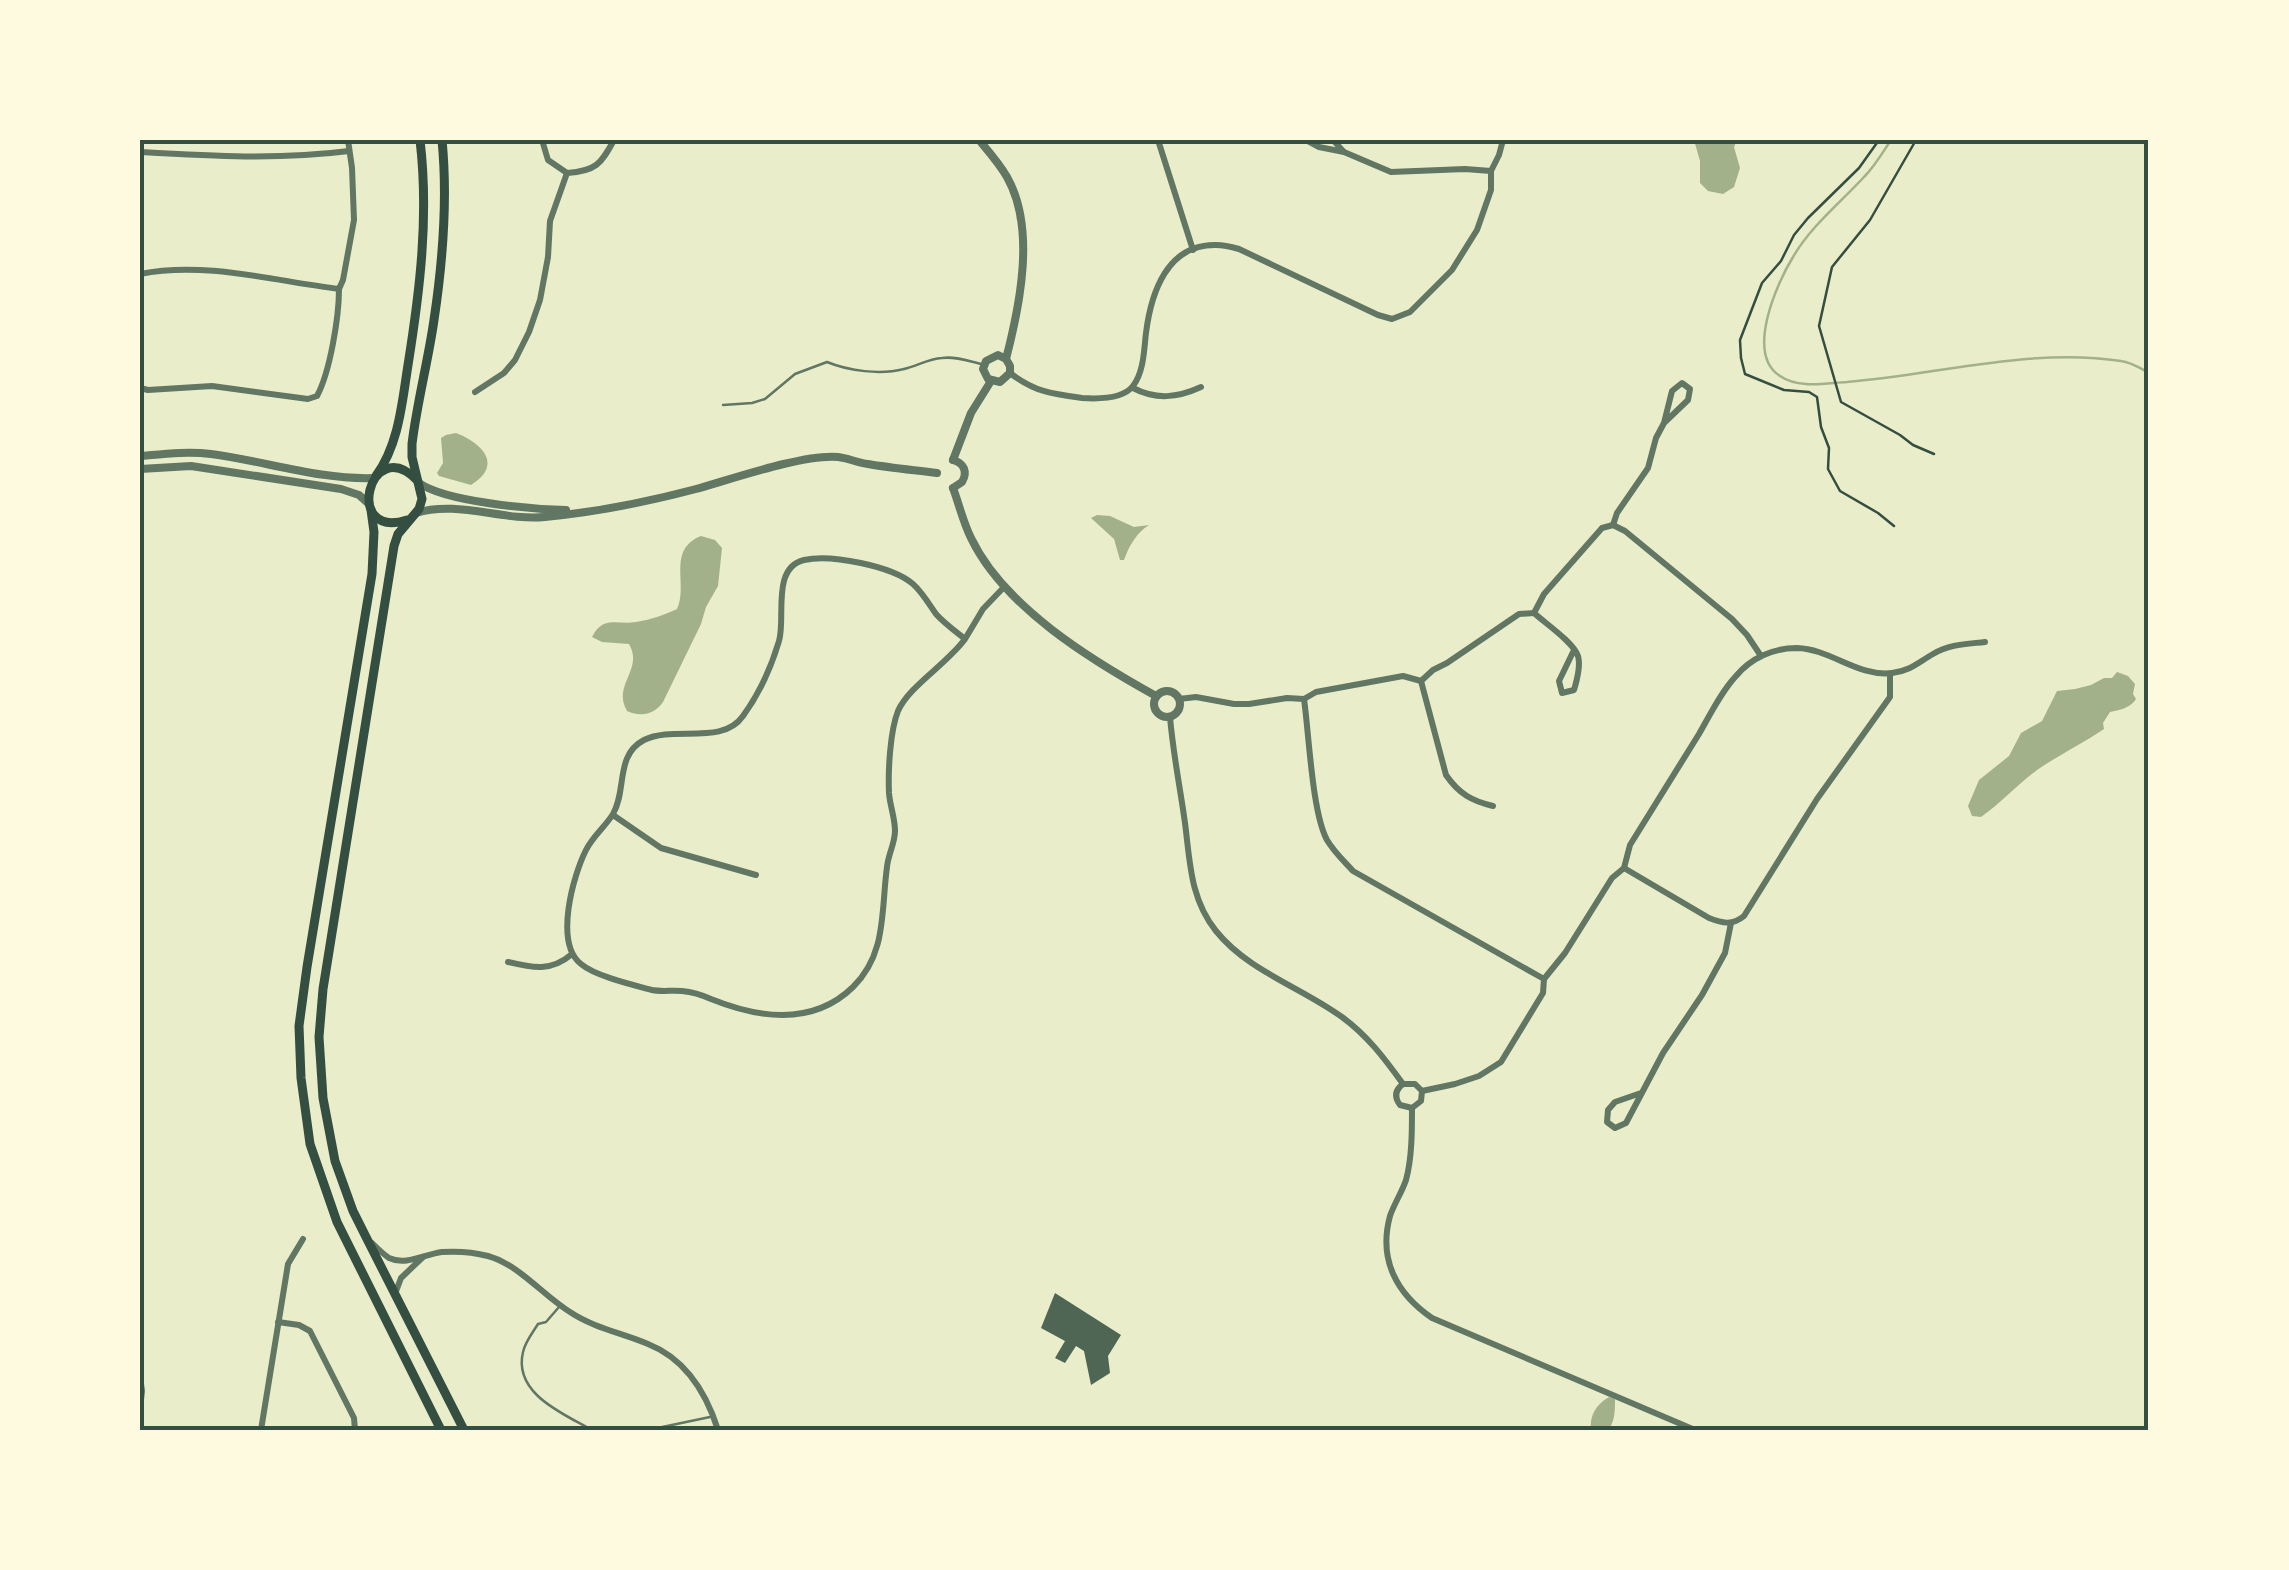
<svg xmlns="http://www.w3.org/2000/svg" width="2289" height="1570" viewBox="0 0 2289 1570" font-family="'PT Sans Narrow',sans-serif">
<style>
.water{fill:#a3b18a}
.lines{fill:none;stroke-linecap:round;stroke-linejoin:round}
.stream{stroke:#a3b18a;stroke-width:2.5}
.building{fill:#4f6655}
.path{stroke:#344e41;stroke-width:2.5}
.service{stroke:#617663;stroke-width:2.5}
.minor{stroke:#617663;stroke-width:6}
.tertiary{stroke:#617663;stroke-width:8}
.primary{stroke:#344e41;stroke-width:9}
.neatline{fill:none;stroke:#344e41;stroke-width:4}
</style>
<rect width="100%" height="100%" fill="#e9edc9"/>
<g class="water">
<path d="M1694,140H1737L1734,147L1740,168L1734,187L1723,194L1708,191L1700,183V161Z"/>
<path d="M456,433C482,443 504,465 471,485L439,476L437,473L443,463L441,438L446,435Z"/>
<path d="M1097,515L1110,516L1134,527L1149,525C1137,532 1129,546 1124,560H1120L1114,539L1091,518Z"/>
<path d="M701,536L715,540L722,548L718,586L706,607L701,624L663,702C654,715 641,717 627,711C612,684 644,670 629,644L602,642L592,637C603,615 617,625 636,622C650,620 664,615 677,609C689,585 666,550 701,536Z"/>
<path d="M2117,672L2128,676L2135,684L2133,694L2136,699C2131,708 2119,710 2110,712L2103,723L2104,729C2085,742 2063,753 2043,766C2020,781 2003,802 1981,817L1972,816L1968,806L1979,780L2009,756L2021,733L2042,721L2057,691L2075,689L2091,685L2104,678H2112Z"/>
<path d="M1609,1397L1615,1399C1615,1410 1615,1422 1608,1430H1591C1589,1415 1597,1404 1609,1397Z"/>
</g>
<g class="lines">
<path class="stream" d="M1891,140C1883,152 1875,166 1864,177C1840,203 1811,226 1793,257C1777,283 1745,354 1780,376C1799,389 1826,383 1847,382C1936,375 2032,347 2121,361C2131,362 2140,368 2149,373"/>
</g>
<path class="building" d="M1055,1293L1121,1335L1108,1356L1110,1373L1091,1385L1084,1351L1076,1346L1065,1363L1055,1358L1065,1341L1041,1328Z"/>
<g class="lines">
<g class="path">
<path d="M1879,140L1859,168L1808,218L1794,235L1781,261L1762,283L1740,340L1741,358L1745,374L1784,390L1809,392L1817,397L1821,427L1829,448L1828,469L1840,491L1878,513L1894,526"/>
<path d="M1916,140L1870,220L1832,267L1819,326L1841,402L1900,435L1913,445L1934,454"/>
</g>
<g class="service">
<path d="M723,405L752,403L765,399L795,374L827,362C849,371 880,375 904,369C917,366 928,359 942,358C955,356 968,361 981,364"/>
<path d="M559,1307L546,1322L538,1324C533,1332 525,1342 523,1352C513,1394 564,1414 592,1430"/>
<path d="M648,1430L710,1417"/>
</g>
<g class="minor">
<path d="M542,140L548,160L567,173C596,171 601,164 614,140"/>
<path d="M1158,140L1193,250"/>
<path d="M1306,140L1319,147L1344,152L1391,172L1465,169L1491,171"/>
<path d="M1333,140L1343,151"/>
<path d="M140,152C210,156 279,160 349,151"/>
<path d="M140,274C205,261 274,281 339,289L343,280L354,220L352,168L348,140"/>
<path d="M1010,373C1035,392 1052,394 1082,398C1097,399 1123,399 1133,386C1144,372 1144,349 1146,333C1151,293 1167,244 1216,245C1223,245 1232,247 1239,249L1378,315L1392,319L1410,312L1452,270L1477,230L1491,190V171L1499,155L1503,140"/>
<path d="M140,388L148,390L212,386L308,399L317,396C330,372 339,317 339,289"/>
<path d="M1133,388C1156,400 1177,398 1201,387"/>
<path d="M475,392L504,373L515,360L529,332L540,300L548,257L550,221L567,173"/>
<path d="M1613,525L1617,513L1648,468L1656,438L1664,423L1672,391L1682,383L1690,389L1688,400L1664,423"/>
<path d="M1534,613C1545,623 1573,642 1578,656C1581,666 1577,680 1574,690L1562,693L1559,681L1574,650"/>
<path d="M965,639C947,664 909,686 898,711C890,731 888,771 889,793C890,806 895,818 895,831C895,843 888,855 887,867C881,910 887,954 853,987C813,1026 758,1018 711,999C702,995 692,992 682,991C672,990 662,992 652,990C633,985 595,976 581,964C554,943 573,876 586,850C593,836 605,827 613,814C627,790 615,755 644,740C675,725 722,746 743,716C759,694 771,668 779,641C786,618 771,568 804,560C831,554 892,566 913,584C922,592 929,604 936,614C944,623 955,631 965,639L983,609L1005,586"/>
<path d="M1421,681L1446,775C1459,794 1472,801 1493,806"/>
<path d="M1179,699L1196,697L1234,704H1249L1287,698L1304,699L1316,692L1403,676L1421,681L1433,670L1447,663L1519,614L1534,613L1544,594L1602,528L1613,525L1625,531L1732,619L1747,635L1761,656"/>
<path d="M1304,699C1309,734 1312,812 1327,840C1334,852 1344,861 1353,871L1544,979"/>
<path d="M1170,717C1173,753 1180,787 1185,823C1190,861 1190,899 1216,931C1248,971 1301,987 1342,1017C1367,1035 1385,1059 1403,1084H1415L1422,1091L1421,1101L1412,1108C1412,1131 1412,1158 1406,1180C1402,1192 1394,1204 1390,1216C1378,1260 1397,1294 1432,1318L1695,1430"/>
<path d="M613,815L661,848L756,875"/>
<path d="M1624,868L1709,918C1722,923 1732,926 1744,916L1817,799L1890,697V674"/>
<path d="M508,962C533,968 551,972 572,954"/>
<path d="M1403,1084C1395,1090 1394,1097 1400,1105L1412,1108"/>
<path d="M1422,1091L1455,1084L1479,1076L1501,1062L1543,993L1544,979L1565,953L1612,878L1624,868L1630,845C1653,808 1676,771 1699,734C1710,715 1721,692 1736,676C1751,658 1773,648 1797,648C1831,649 1857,677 1892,673C1910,671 1919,662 1933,654C1949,644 1967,644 1985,642"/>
<path d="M1641,1093L1615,1102L1608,1110L1607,1122L1615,1128L1626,1123L1663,1053L1702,995L1725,953L1731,923"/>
<path d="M372,1243C377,1248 383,1254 389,1258C406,1266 425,1254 442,1252C457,1251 473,1252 488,1256C520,1265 542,1295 570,1312C594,1328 622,1333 648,1344C686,1359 706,1392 718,1430"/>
<path d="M395,1294L401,1278L423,1257"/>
<path d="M278,1322L299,1325L310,1331L354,1418L355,1430"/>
<path d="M140,1356V1359"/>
<path d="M140,1377L142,1391L140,1409"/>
<path d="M261,1430L288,1264L303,1239"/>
</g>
<g class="tertiary">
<path d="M979,140C989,152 999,163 1007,177C1036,228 1020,305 1006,359L1010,366V373L1000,382L988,379L983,369L986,361L998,355L1006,359"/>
<path d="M140,456C163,454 187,451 211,454C265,461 319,480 374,478"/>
<path d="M953,460L971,413L991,381"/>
<path d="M140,469L191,466L341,489L359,495L369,504"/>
<path d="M419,483C446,502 531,509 566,510"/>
<path d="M953,488C959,504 963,522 971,538C1004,607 1091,660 1156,696"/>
<path d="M953,488L962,482C968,472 964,463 953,460"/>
<path d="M416,513C457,500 502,521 545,517C596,512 647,502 696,489C732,479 803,454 838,457C848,458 858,463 868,464C891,468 914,470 937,473"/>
<circle cx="1167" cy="704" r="13"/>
</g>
<g class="primary">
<path d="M442,140C448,201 443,260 434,320C428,362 417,402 412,444V457L422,499L419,509L398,534L394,546L323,989L319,1037L323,1098L335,1161L353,1211L367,1239L464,1430"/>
<path d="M376,476C399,444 402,403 408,365C420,290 429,216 420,140"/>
<path d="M371,510L374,532L372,574L307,967L299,1026L301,1078L310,1144L337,1222L441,1430"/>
<path d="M407,520C343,541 369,432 417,480"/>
</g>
</g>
<rect width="2289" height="1570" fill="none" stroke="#fefae0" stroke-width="285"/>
<rect x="142" y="142" width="2004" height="1286" class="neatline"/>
</svg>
